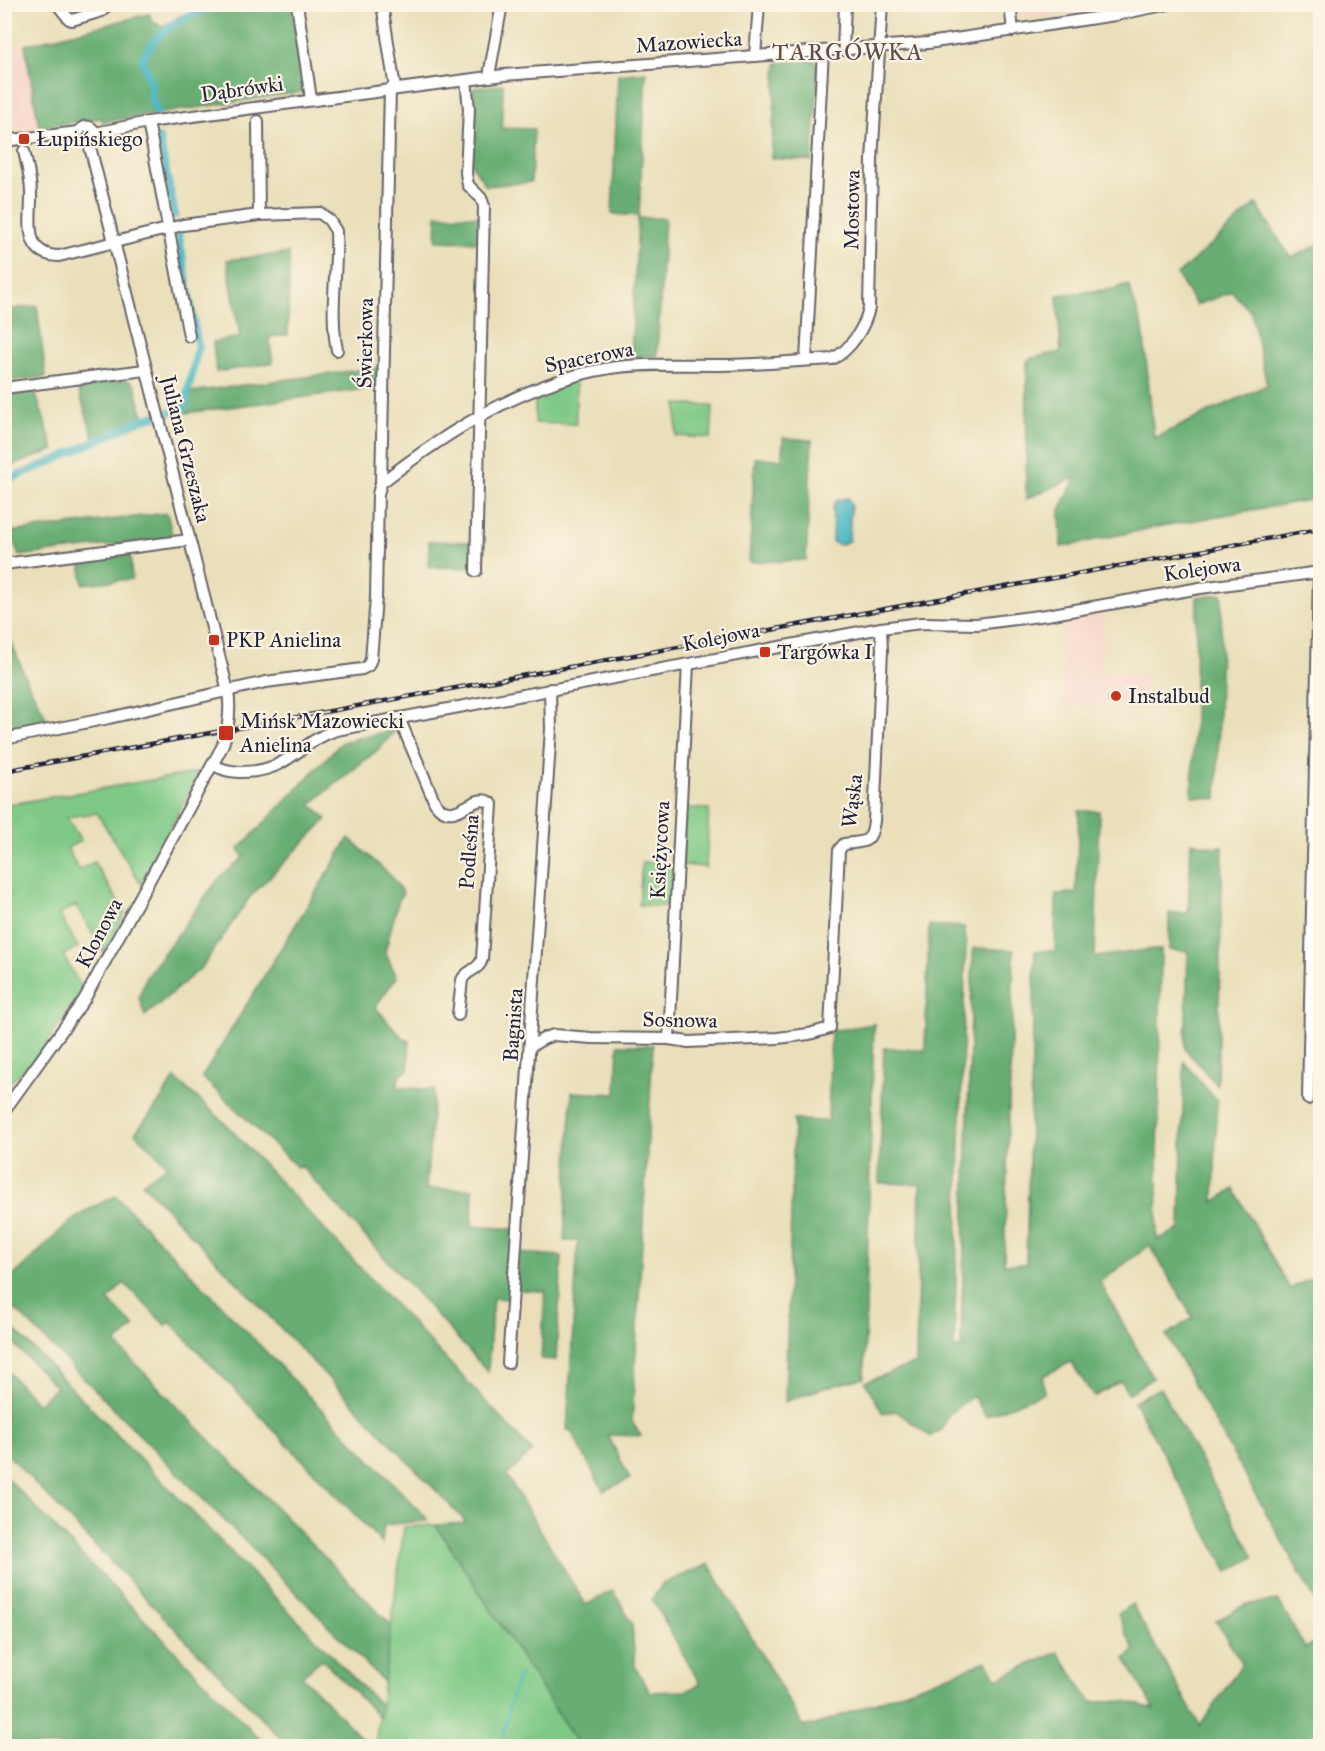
<svg xmlns="http://www.w3.org/2000/svg" width="1325" height="1751" viewBox="0 0 1325 1751" font-family="'IM FELL Great Primer',serif">
<style>
.built{fill:#f7d1c7}
.green{fill:#7fc986;stroke:#507660;stroke-width:1.5}
.forest{fill:#67ad73;stroke:#446857;stroke-width:1.5}
.water{fill:#48b6c2;stroke:#356c7e;stroke-width:1.5}
.lines{fill:none;stroke-linecap:round;stroke-linejoin:round}
.stream{stroke:#48b6c2;stroke-width:2}
.canal{stroke:#48b6c2;stroke-width:8}
.minor-casing{stroke:#686467;stroke-width:14}
.minor{stroke:#fff;stroke-width:10}
.rail-casing{stroke:#22223b;stroke-width:4.5}
.rail{stroke:#fcf5e5;stroke-width:2;stroke-dasharray:7;stroke-linecap:butt}
.poi-dot{fill:#c8321e;stroke:#fcf5e5;stroke-width:2}
.labels{text-anchor:middle;stroke-width:4.5;stroke-linejoin:round;paint-order:stroke}
.street-label{font-size:21px;fill:#22223b;stroke:#fcf5e5}
.poi-label{font-size:21px;fill:#22223b;stroke:#fcf5e5;text-anchor:start}
.quarter-label{font-size:24px;letter-spacing:1.5px;fill:#5c4d51;stroke:#fcf5e5}
</style>
<rect width="100%" height="100%" fill="#fcf5e5"/>
<filter id="ink" filterUnits="userSpaceOnUse"><feTurbulence type="fractalNoise" baseFrequency=".0167" numOctaves="2"/><feDisplacementMap in="SourceGraphic" scale="12" xChannelSelector="R" yChannelSelector="G"/><feConvolveMatrix kernelMatrix="1 2 1 2 8 2 1 2 1" color-interpolation-filters="sRGB"/></filter>
<filter id="wash" filterUnits="userSpaceOnUse"><feTurbulence type="fractalNoise" baseFrequency=".008" numOctaves="4" result="noise"/><feDisplacementMap in="SourceGraphic" scale="24" xChannelSelector="R" yChannelSelector="G"/><feGaussianBlur stdDeviation="1.35" result="paint"/><feColorMatrix in="noise" values="0 0 0 0 0 0 0 0 0 0 0 0 0 0 0 0 0 1.4 0 .05"/><feComposite in="paint" operator="in"/></filter>
<g filter="url(#wash)">
<rect width="100%" height="100%" fill="#eadfba"/>
<g class="built">
<path d="M1014,5H1056V12L1054,15L1032,18L1031,14L1014,15Z"/>
<path d="M25,45L39,127L5,130V50Z"/>
<path d="M1104,613L1102,673L1145,674V693L1142,695V703L1145,705L1144,708L1062,705L1064,619Z"/>
</g>
<g class="green">
<path d="M576,380V424L535,423V393Z"/>
<path d="M677,404L713,406L711,438L676,436Z"/>
<path d="M200,772L141,884L97,813L67,817L81,841L67,848L79,870L94,862L125,913L104,953L76,905L59,914L78,947L63,955L83,990L41,1052L5,1087V805Z"/>
<path d="M685,808L709,809L706,867L682,865Z"/>
<path d="M642,862L674,864L672,907L639,905Z"/>
<path d="M436,1525L579,1746H375L404,1527Z"/>
</g>
<g class="forest">
<path d="M196,5H291L304,89L301,92L103,122L102,118L39,127L25,45L149,14L152,21L162,27L180,16L197,10Z"/>
<path d="M814,60L819,67L812,161L771,158L777,63Z"/>
<path d="M646,72L639,216L612,214L618,75Z"/>
<path d="M503,84L502,128L534,129L531,182L486,186L469,160L470,92L474,88Z"/>
<path d="M1256,204L1291,258L1320,244V498L1157,527L1061,547L1060,510L1076,477L1026,499L1027,361L1031,360V358L1061,352L1057,295L1113,289L1128,284L1143,328L1154,438L1267,385L1251,312L1232,292L1196,305L1177,275Z"/>
<path d="M437,215L480,216L479,242L436,241Z"/>
<path d="M638,218H665L657,356L631,357Z"/>
<path d="M289,253L288,335L269,337L273,363L216,372L213,342L240,337L227,260Z"/>
<path d="M37,306L46,377L5,381V310Z"/>
<path d="M381,367L380,387L186,413L191,392Z"/>
<path d="M128,380L135,385L143,416L94,439L77,386Z"/>
<path d="M35,391L54,450L5,468V394Z"/>
<path d="M783,438L812,440L806,560L749,562L755,458L782,459Z"/>
<path d="M167,513L172,534L169,538L19,556L10,532Z"/>
<path d="M429,541L473,542V568L428,567Z"/>
<path d="M130,554L132,579L83,584L80,560Z"/>
<path d="M1222,594L1217,799L1192,796L1197,597Z"/>
<path d="M5,626L27,681L48,721L5,728Z"/>
<path d="M397,729L380,748L311,804L327,819L250,897L202,967L145,1016L139,997L146,977L219,878L244,857L238,850L342,742Z"/>
<path d="M1079,811H1099L1095,957L1147,950H1161L1157,1240L1180,1229L1184,1062L1217,1101L1214,1202L1234,1189L1290,1289L1320,1273V1609L1166,1335L1193,1318L1150,1245L1100,1282L1153,1378L1128,1394L1121,1381L1094,1397L1071,1362L1043,1376L1044,1393L986,1416L973,1396L950,1413L942,1430L930,1436L896,1411L883,1414L865,1382L916,1363L920,1184L879,1183L884,1048L925,1050L929,925L964,927L966,940L954,1349L964,1346L961,1343L973,948L1014,950L1004,1264H1026L1035,951H1055L1056,894L1076,893Z"/>
<path d="M349,838L391,876L403,893L398,902L385,952L397,977L375,1007L402,1037L410,1042L408,1070L399,1076L398,1087L434,1090L426,1189H473L472,1226L515,1229L511,1299L493,1298L488,1372L301,1166L298,1168L202,1077Z"/>
<path d="M1191,842L1215,847L1223,846L1217,1085L1185,1049L1188,951L1169,950V913H1188Z"/>
<path d="M874,1024L864,1378L823,1388L785,1402L794,1120L828,1121L831,1031Z"/>
<path d="M618,1045H653L632,1422L641,1436L608,1435L630,1479L603,1491L571,1431L567,1430L578,1241H564L572,1092L616,1094Z"/>
<path d="M175,1078L222,1120L532,1451L507,1476L586,1605L613,1590L632,1624L635,1666L650,1692L686,1691L700,1684L652,1599L662,1584L709,1564L803,1726L815,1725L987,1661L997,1679L1058,1652L1091,1702L1125,1701L1154,1709L1125,1659L1134,1651L1118,1614L1132,1604L1200,1726L1242,1664L1216,1621L1246,1604L1279,1601L1305,1648L1320,1640V1746H579L436,1525L463,1523L465,1521L142,1183L167,1165L135,1133L155,1108Z"/>
<path d="M116,1196L429,1521L384,1525L382,1543L170,1322L166,1326L124,1283L108,1300L135,1327L115,1343L391,1625L384,1682L15,1309L5,1320V1282C26,1267 41,1248 60,1231C76,1215 96,1205 116,1196Z"/>
<path d="M519,1253L562,1256L556,1360L541,1359L545,1291L516,1290Z"/>
<path d="M16,1331L381,1706L380,1718L322,1659L302,1676L369,1746H288L5,1452V1369L38,1404L56,1387L8,1338Z"/>
<path d="M1160,1388L1254,1557L1228,1572L1134,1401Z"/>
<path d="M5,1476L267,1746H12L5,1739V1709L13,1701L5,1693V1655L8,1658L13,1648L5,1638Z"/>
</g>
<path class="water" d="M848,498L851,506L849,541L840,545L832,542L833,507L836,501Z"/>
<g class="lines">
<path class="stream" d="M501,1746C507,1721 509,1698 520,1674"/>
<g class="canal">
<path d="M157,114L152,98L151,84L142,59C161,25 183,18 218,4"/>
<path d="M159,138L175,215"/>
<path d="M4,481L56,460L141,420L184,408L198,347L179,236"/>
</g>
</g>
</g>
<g filter="url(#ink)">
<g class="lines">
<g class="minor-casing">
<g id="minor">
<path d="M57,4L69,19L72,20L102,11L108,4"/>
<path d="M297,4L311,99"/>
<path d="M382,4L395,88"/>
<path d="M1010,4L1013,31"/>
<path d="M843,50L845,4"/>
<path d="M755,56L759,4"/>
<path d="M490,77V70L502,4"/>
<path d="M466,80L469,109L466,173L468,185L481,198L484,206L476,571"/>
<path d="M258,121L259,215"/>
<path d="M148,122L189,336"/>
<path d="M78,132C83,125 91,124 95,133"/>
<path d="M95,133L148,122L504,75L928,43L1115,15L1169,4"/>
<path d="M4,141L78,132"/>
<path d="M24,151C27,165 31,179 31,193C32,218 21,255 59,256L183,225L259,215L320,213L329,220L336,231C338,271 329,311 337,350"/>
<path d="M806,360L823,51"/>
<path d="M4,388L145,370"/>
<path d="M381,483C448,431 525,382 610,368C646,363 683,365 719,365C757,365 795,361 832,359C850,351 865,327 869,308L872,160L882,4"/>
<path d="M4,564L189,540"/>
<path d="M399,718L435,803C455,830 474,788 492,804L482,959C479,971 466,970 462,980L458,1015"/>
<path d="M4,739L109,718L266,682L362,669L368,666L371,659L376,598L378,494L381,483L390,89"/>
<path d="M213,764C221,770 229,771 239,772C289,773 296,744 336,730L881,628L921,623L977,624L1047,615L1200,588L1320,572"/>
<path d="M669,1039L688,664"/>
<path d="M531,1046L545,1038L554,1035L591,1038L669,1039L688,1042L778,1038L809,1034L830,1028L839,850L844,844C864,841 871,845 874,821L882,650L881,628"/>
<path d="M1308,1099L1319,573"/>
<path d="M4,1111L84,1000L222,747C229,728 231,711 228,691L89,143"/>
<path d="M508,1363L551,729L550,689"/>
</g>
</g>
<use href="#minor" class="minor"/>
<g class="rail-casing">
<path id="rail" d="M4,771L1320,529"/>
</g>
<use href="#rail" class="rail"/>
</g>
</g>
<g class="poi-dot">
<rect x="18" y="133" width="12" height="12" rx="3"/>
<rect x="208" y="634" width="12" height="12" rx="3"/>
<rect x="759" y="646" width="12" height="12" rx="3"/>
<circle cx="1116" cy="696" r="6"/>
<rect x="218" y="725" width="16" height="16" rx="3"/>
</g>
<g class="labels">
<g class="street-label">
<text transform="translate(689 42) rotate(-4)" y="7">Mazowiecka</text>
<text transform="translate(242 89) rotate(-8)" y="7">Dąbrówki</text>
<text transform="translate(852 210) rotate(-89)" y="7">Mostowa</text>
<text transform="translate(365 343) rotate(-89)" y="7">Świerkowa</text>
<text transform="translate(589 357) rotate(-11)" y="7">Spacerowa</text>
<text transform="translate(186 449) rotate(76)" y="7">Juliana Grzeszaka</text>
<text transform="translate(1202 569) rotate(-8)" y="7">Kolejowa</text>
<text transform="translate(721 637) rotate(-11)" y="7">Kolejowa</text>
<text transform="translate(852 801) rotate(-83)" y="7">Wąska</text>
<text transform="translate(660 850) rotate(-87)" y="7">Księżycowa</text>
<text transform="translate(469 852) rotate(-86)" y="7">Podleśna</text>
<text transform="translate(99 933) rotate(-62)" y="7">Klonowa</text>
<text transform="translate(680 1020) rotate(1)" y="7">Sosnowa</text>
<text transform="translate(513 1025) rotate(-86)" y="7">Bagnista</text>
</g>
<g class="poi-label">
<text x="36" y="146">Łupińskiego</text>
<text x="226" y="647">PKP Anielina</text>
<text x="777" y="659">Targówka I</text>
<text x="1128" y="703">Instalbud</text>
<text x="240" y="728">Mińsk Mazowiecki<tspan x="240" dy="24">Anielina</tspan></text>
</g>
<g class="quarter-label">
<text x="848" y="60">TARGÓWKA</text>
</g>
</g>
<rect width="1325" height="1751" fill="none" stroke="#fcf5e5" stroke-width="24"/>
</svg>
